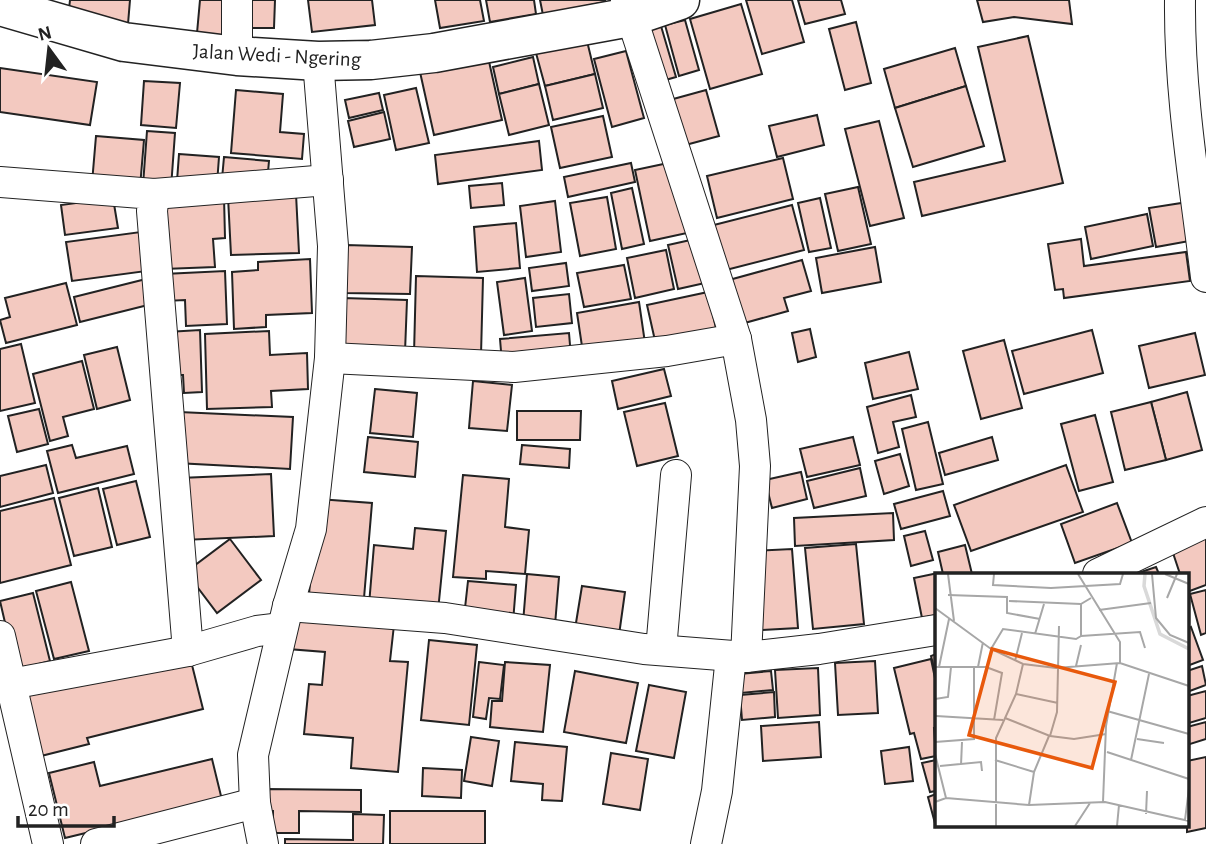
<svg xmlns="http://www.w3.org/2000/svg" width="1206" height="844" viewBox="0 0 1206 844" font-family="'Alegreya Sans',sans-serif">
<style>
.building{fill:#f3c9c0;stroke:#222;stroke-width:2}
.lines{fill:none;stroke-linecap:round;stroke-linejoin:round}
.minor-casing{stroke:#222;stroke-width:32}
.secondary-casing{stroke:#222;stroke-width:41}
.minor{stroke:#fff;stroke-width:30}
.secondary{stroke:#fff;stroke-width:38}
.labels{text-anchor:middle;stroke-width:5;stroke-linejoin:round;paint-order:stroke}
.street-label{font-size:21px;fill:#222;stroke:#fff}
.inset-river{fill:none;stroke:#d9d9d9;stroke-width:3.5}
.inset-road{fill:none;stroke:#a7a7a7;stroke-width:2}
.view{fill:#e8590c;fill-opacity:0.15;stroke:#e8590c;stroke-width:3.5}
.inset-edge{fill:none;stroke:#222;stroke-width:3.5}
</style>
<rect width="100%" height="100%" fill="#fff"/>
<g class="building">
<path d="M70,0H130L128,24L68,19Z"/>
<path d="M200,0H231L228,36L197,33Z"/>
<path d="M240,0H275L274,28H240Z"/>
<path d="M308,0H372L375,25L312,32Z"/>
<path d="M435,0H480L484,21L440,28Z"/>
<path d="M486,0H534L536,14L490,22Z"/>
<path d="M540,0H605V2L543,15Z"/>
<path d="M746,0H792L804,42L762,54Z"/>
<path d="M798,0H841L845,14L805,24Z"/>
<path d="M977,0H1069L1072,24L1014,17L983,22Z"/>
<path d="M741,4L762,74L710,89L690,19Z"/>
<path d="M685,20L699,70L679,76L665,25Z"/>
<path d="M856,22L871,83L845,90L829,29Z"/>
<path d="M661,26L676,77L655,83L640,33Z"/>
<path d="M1028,36L1063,183L922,216L914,182L1005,161L978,47Z"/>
<path d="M587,41L595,74L545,86L536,53Z"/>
<path d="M955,48L966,86L895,108L884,69Z"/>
<path d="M626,51L644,118L612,127L594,59Z"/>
<path d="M488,57L502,120L434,135L420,72Z"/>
<path d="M533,57L539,84L499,94L493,67Z"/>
<path d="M0,68L97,82L90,125L0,112Z"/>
<path d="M595,74L603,108L553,120L545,86Z"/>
<path d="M144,81L180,83L176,128L141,125Z"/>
<path d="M539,84L549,125L509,135L499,94Z"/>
<path d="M966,86L984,146L913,167L895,108Z"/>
<path d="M416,88L429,143L396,150L384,95Z"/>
<path d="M236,90L283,94L280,132L304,134L302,159L231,153Z"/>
<path d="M706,90L719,136L678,147L666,101Z"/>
<path d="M379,93L383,110L349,118L345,100Z"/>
<path d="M384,112L390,139L354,147L348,121Z"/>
<path d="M817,115L824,145L777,157L769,126Z"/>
<path d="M603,116L612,157L560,168L551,127Z"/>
<path d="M879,121L904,218L870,226L845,129Z"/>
<path d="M147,131L175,133L171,188L143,185Z"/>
<path d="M96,136L144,140L140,187L92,183Z"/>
<path d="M539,141L542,170L438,184L435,155Z"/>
<path d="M179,154L219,157L217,184L177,181Z"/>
<path d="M224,157L269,161L267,183L222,179Z"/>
<path d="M783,158L793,199L717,218L707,176Z"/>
<path d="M673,162L687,233L650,241L635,170Z"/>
<path d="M631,163L635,182L568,197L564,177Z"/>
<path d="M502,183L504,205L471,208L469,186Z"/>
<path d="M858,187L871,244L838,251L825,194Z"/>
<path d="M632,188L644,244L622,249L611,193Z"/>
<path d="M296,194L299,253L231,255L228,197Z"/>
<path d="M224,197L225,238L213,239L215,267L164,269L161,200Z"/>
<path d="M607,197L616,249L580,256L570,203Z"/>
<path d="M113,198L118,228L65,235L61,205Z"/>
<path d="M820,198L831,248L809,252L798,203Z"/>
<path d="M555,201L561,252L526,257L520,206Z"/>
<path d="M1188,202L1195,240L1156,247L1149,208Z"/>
<path d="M792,205L804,250L722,271L710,226Z"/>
<path d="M1147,214L1153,246L1091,259L1085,227Z"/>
<path d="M516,223L520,268L477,272L474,227Z"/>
<path d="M148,231L154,270L72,281L66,242Z"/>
<path d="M695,239L705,283L678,289L668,245Z"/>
<path d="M1081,239L1084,266L1186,252L1190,281L1064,298L1063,289L1055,290L1048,244Z"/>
<path d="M346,245L412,247L410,294L344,293Z"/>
<path d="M875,247L881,282L822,293L816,258Z"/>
<path d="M666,250L674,289L635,298L627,258Z"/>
<path d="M310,259L312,313L266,315V327L234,329L232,272L258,270V262Z"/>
<path d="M802,260L811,291L784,298L788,311L741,324L729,280Z"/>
<path d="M566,263L569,286L532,291L529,268Z"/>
<path d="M624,265L631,299L584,307L577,273Z"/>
<path d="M225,271L227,324L186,326L185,300L165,301L164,274Z"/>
<path d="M416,276L483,278L481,355L414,354Z"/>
<path d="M150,278L156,303L80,322L74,297Z"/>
<path d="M525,278L532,331L504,335L497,282Z"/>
<path d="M66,283L77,325L6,343L0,320L10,317L5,298Z"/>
<path d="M708,292L717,333L656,345L647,305Z"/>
<path d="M569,294L572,323L536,327L533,298Z"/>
<path d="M343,298L407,300L405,352L342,350Z"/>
<path d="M639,302L645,343L583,353L577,313Z"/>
<path d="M810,329L816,357L798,362L792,333Z"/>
<path d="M200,330L202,392L184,393L183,375H169L167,332Z"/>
<path d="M1092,330L1103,373L1024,394L1012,351Z"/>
<path d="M269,331L270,355L307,353L308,389L271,391L272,407L207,409L205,334Z"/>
<path d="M569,333L571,357L502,363L500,339Z"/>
<path d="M1195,333L1205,375L1149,388L1139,346Z"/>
<path d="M1004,340L1022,408L981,419L963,351Z"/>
<path d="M21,344L35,403L0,411V349Z"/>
<path d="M117,347L130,400L97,409L84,355Z"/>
<path d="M909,352L918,389L873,399L865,363Z"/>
<path d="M82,361L94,409L63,417L68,436L50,441L33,374Z"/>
<path d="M664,369L671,396L618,409L612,381Z"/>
<path d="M473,381L512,385L507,431L469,428Z"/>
<path d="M375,389L417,393L413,437L370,433Z"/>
<path d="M1187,392L1202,450L1166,460L1151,402Z"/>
<path d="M911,395L916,417L893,422L899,447L878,453L867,407Z"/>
<path d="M1151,402L1166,460L1125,470L1111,412Z"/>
<path d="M665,403L678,456L637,466L624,412Z"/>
<path d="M39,409L48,444L17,452L8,416Z"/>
<path d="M517,411H581L580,440H517Z"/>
<path d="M179,412L293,417L290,469L176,463Z"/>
<path d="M1095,415L1113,482L1079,491L1061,424Z"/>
<path d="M928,422L943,484L916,490L902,429Z"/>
<path d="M368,437L418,442L415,477L364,472Z"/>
<path d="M853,437L860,465L807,477L800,449Z"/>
<path d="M992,437L998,460L945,475L939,453Z"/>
<path d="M72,445L76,458L127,446L134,474L58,493L47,451Z"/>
<path d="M522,445L570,449L569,468L520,464Z"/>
<path d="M900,454L909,486L884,494L875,461Z"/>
<path d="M46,465L53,493L0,507V476Z"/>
<path d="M1066,465L1083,512L971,551L954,505Z"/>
<path d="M860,468L866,496L814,508L807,481Z"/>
<path d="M801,472L807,499L772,508L765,480Z"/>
<path d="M271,474L274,536L183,540L180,478Z"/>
<path d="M463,475L509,479L505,527L529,530L525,574L486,571V579L453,577Z"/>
<path d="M136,481L150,537L117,545L103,489Z"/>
<path d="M98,488L112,547L74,556L59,498Z"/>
<path d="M943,491L950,516L901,529L894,504Z"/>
<path d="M54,498L71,565L0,583V511Z"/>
<path d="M318,499L372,503L364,598L309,594Z"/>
<path d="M1117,503L1132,543L1075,563L1061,524Z"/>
<path d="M893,513L894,540L795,546L794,518Z"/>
<path d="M415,528L446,531L438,611L369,605L374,545L413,549Z"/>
<path d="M925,531L933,560L911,566L904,536Z"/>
<path d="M1206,533V585L1187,592V574H1180L1170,544Z"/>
<path d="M230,539L261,580L217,613L186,572Z"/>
<path d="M856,544L864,624L813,629L805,548Z"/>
<path d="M965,545L972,574H943L938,552Z"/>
<path d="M792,549L798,628L760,630L755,551Z"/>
<path d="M1156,567L1159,574H1135Z"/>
<path d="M938,573L936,574V615L922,618L914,578Z"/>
<path d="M527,574L559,577L555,625L523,623Z"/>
<path d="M468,581L516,585L513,622L464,617Z"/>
<path d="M71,582L89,651L54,659L36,591Z"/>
<path d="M582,586L625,592L619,635L575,629Z"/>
<path d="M1206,590V633L1201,635L1190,594Z"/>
<path d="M33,593L50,661L16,670L0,601Z"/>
<path d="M291,616L394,625L390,661L408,662L398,772L351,768L353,738L304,734L309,684L322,685L325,652L288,649Z"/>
<path d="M1191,627L1203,660L1187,666V629Z"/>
<path d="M429,640L477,645L469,725L421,720Z"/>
<path d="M189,653L203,709L87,738L89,744L37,757L22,694Z"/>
<path d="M936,654V676L931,656Z"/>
<path d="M931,659L936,683V728H934L936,756L921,759L914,733L910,734L894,668Z"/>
<path d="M875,661L878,713L838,715L835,663Z"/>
<path d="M479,662L504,665L500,699L489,698L486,719L473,717Z"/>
<path d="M505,662L550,665L543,732L490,727L492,701H502Z"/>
<path d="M1202,666L1206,685L1187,692V671Z"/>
<path d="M818,668L820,715L778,718L775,670Z"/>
<path d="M575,671L638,683L626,743L564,732Z"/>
<path d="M771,671L773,690L741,693L739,674Z"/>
<path d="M649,685L686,692L674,758L636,751Z"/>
<path d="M1206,691V718L1189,723L1187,696Z"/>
<path d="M774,692L775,717L742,720L740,695Z"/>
<path d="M819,722L821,757L763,761L761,726Z"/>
<path d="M1206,722V739L1187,745V727Z"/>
<path d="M471,737L499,741L492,786L464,781Z"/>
<path d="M515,742L567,747L562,801L542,800L543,784L511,781Z"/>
<path d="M909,747L913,781L885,784L881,751Z"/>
<path d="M611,753L648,759L640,810L603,804Z"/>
<path d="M1206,757V828L1187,832V761Z"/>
<path d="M212,759L222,800L65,838L49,773L94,762L100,786Z"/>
<path d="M936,760V791L930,792L922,763Z"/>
<path d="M423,768L462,770L461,798L422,796Z"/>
<path d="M266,789L361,790V812L299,811V833H273V811H266Z"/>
<path d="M936,794V825H945L936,827L928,797Z"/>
<rect x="390" y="811" width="95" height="33"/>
<path d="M353,814L384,815L383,844H285V839L353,840Z"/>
</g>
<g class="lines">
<g class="minor-casing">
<g id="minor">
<path d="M626,0L736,339L751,420L755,466L746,657"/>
<path d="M1180,0C1179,92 1195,186 1206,277"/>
<path d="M237,56V0"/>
<path d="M0,182L154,194L152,211L188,651"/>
<path d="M154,194L328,180"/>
<path d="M330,358L514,367L667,351L736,339"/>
<path d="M1098,574L1206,522"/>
<path d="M288,606L445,618L644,649L746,657L819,649L936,630"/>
<path d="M0,636L48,844"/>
<path d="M661,650L676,475"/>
<path d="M0,686L188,651L257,631L282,628"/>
<path d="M96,844L255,803"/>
<path d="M263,844L255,803L253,755L288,606L311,529L330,358L333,246L318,61"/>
<path d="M706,844L717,791L731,656"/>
</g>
</g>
<g class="secondary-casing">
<path id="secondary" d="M0,6L124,42L237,56L318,61L371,60L434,53L630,17L680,0"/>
</g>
<use href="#minor" class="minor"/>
<use href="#secondary" class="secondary"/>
</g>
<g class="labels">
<g class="street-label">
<text transform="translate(277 55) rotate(3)" y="7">Jalan Wedi - Ngering</text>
</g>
</g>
<g transform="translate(935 573)">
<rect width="254" height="254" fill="#fff"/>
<path class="inset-river" d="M210,1L209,13L225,61L254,76"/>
<path class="inset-road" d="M13,1L19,48M59,1L58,12L116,15L185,11L188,1M143,1L185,69V90M217,1L221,45L235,62L254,70M230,1L254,11M13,22L72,24V40L105,46M232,25L242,1M74,28L146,31M0,35L56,76L88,91L121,95L185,90L254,113M164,37L216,30M100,61L109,31M146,63L205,59L210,75M56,76L68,56L141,66L146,63V31L156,25M80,88L87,60M141,93L146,72M0,94H51L67,100L59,147M4,94L14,46M43,94L48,69M81,121L123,130M0,126L13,124L16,94M172,138L254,161M1,143L68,147M70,145L115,163L139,166L171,161M115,163L122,139L124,53M202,166L229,170M0,169L39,166V94M172,179L254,206M0,181L11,225M60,187L99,199M196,187L214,101M26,192L27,169M5,193L46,189L47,198M0,229L11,225L94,232L170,229L254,248M168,229L171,153L182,90M94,232L99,199L114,163M211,241L212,218M250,247L254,215M61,253V165L81,121L88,91M140,253L155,230M182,253L184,232"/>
<path class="view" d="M57,76L180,109L157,195L34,162Z"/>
<rect width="254" height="254" class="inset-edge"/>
</g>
<g transform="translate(49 49) rotate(345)" stroke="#ffffff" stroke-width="5" paint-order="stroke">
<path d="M0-5L12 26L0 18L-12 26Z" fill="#222222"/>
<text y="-10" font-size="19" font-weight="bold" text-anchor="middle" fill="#222222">N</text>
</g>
<path d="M18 816v10h96v-10" fill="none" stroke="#222222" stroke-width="3.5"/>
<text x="28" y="816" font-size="21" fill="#222222" stroke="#ffffff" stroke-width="5" paint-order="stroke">20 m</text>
</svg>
